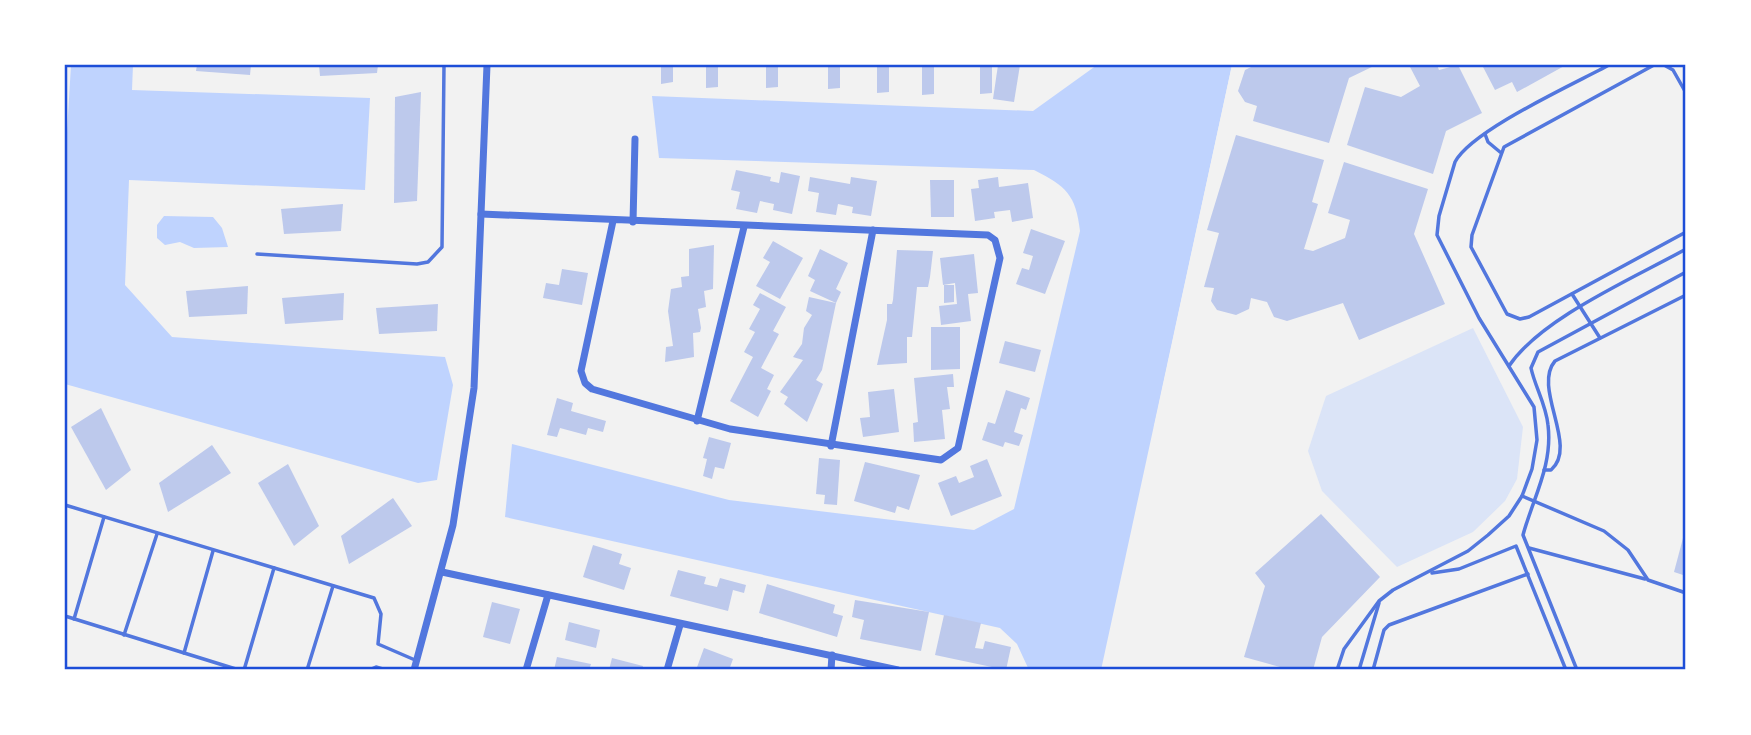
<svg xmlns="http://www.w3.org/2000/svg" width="1751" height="735" viewBox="0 0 1751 735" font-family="Mulish,sans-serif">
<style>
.green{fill:#dbe4f7}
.water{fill:#bfd3fe}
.pier{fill:#f2f2f2}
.building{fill:#bdc9ec}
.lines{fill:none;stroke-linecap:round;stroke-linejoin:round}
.service{stroke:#5277de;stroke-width:3.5}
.minor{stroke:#5277de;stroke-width:7}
.neatline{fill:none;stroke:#1d4ed8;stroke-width:2.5}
</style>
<rect width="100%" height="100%" fill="#f2f2f2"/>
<path class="green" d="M1473,328L1523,427L1517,479L1505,501L1473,532L1397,567L1322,491L1308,451L1326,396Z"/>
<g class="water">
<path d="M71,65H133L132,90L370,98L365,190L129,180L125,285L172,337L445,357L453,385L437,480L418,483L65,384V166Z"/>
<path d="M1097,65H1232L1101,670H1029L1017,644L1000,628L505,517L512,444L729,500L974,530L1014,509L1080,231C1076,195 1066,186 1034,170L659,158L652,96L1033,111Z"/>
<path d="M164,216L213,217L222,228L228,247L194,248L180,242L165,245L157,238V225Z"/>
</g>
<path class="pier" d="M1232,65H1236L1158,428L1154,427Z"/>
<g class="building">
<path d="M197,65H251L250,75L196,71Z"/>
<path d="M319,65H378L377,73L320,76Z"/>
<path d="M661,65H673V82L661,84Z"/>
<path d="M706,65H718V87L706,88Z"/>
<path d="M766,65H778V87L766,88Z"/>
<path d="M828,65H840V88L828,89Z"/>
<path d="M877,65H889V92L877,93Z"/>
<path d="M922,65H934V94L922,95Z"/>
<path d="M980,65H992V93L980,94Z"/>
<path d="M998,65H1020L1014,102L993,99Z"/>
<path d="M1255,65H1376L1349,78L1329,143L1253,121L1257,106L1245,102L1238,91L1245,70Z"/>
<path d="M1409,65H1437L1439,70L1458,65L1482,113L1446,131L1433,174L1347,145L1365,87L1401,97L1420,86Z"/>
<path d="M1482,65H1566L1517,92L1512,82L1495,90Z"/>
<path d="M421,92L417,201L394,203L395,97Z"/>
<path d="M1236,135L1324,160L1312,202L1318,204L1304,249L1313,251L1345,238L1350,220L1328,213L1344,162L1428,189L1414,234L1445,304L1359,340L1343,303L1287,321L1274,317L1267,302L1251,298L1249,309L1236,315L1217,310L1211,301L1214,288L1204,287L1219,233L1207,230Z"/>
<path d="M736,170L771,177L770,181L779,183L781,172L800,176L792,214L773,210L774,204L760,201L757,213L736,209L740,192L731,190Z"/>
<path d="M810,177L850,184L851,177L877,181L871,216L852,213L853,207L838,204L836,215L816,212L819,193L808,191Z"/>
<path d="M998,177L999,187L1028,183L1033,218L1012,222L1010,210L994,212L995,218L975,221L971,189L979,188L978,180Z"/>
<path d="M930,180H954V217H931Z"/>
<path d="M343,204L341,231L284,234L281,209Z"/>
<path d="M1031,229L1065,241L1045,294L1016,284L1022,268L1029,270L1033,256L1023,253Z"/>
<path d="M773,241L803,258L780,299L756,286L770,262L763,258Z"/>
<path d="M714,245L713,289L704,291L706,307L698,309L701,328L700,332L693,333L694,357L665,362L666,347L673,346L668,311L671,289L682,287L681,277L689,276V249Z"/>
<path d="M820,249L848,263L836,289L841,292L836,303L810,291L815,280L808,276Z"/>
<path d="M897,250L933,251L930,277L928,287H917L912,337H907V363L877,365L887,320V304H892L893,300Z"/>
<path d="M974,254L978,293L968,294L971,321L941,325L939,306L957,304L955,283L943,285L940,258Z"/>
<path d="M562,269L588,273L582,305L543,298L546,283L559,285Z"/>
<path d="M944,285H954V302L944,303Z"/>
<path d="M248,286L247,314L189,317L186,291Z"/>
<path d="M344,293L343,320L285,324L282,298Z"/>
<path d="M760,293L786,307L773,331L779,334L761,368L774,375L767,389L771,391L758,417L730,401L753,357L744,352L755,332L749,329L760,309L753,305Z"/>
<path d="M809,297L836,303L822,370L816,380L823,384L807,422L784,404L788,397L780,392L803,360L793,357L802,344L804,328L812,315L806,311Z"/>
<path d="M438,304L437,331L379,334L376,308Z"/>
<path d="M931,327H960V369L931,370Z"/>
<path d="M1005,341L1041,350L1035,372L999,363Z"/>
<path d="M953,374L954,387H947L950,409L942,410L945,439L914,442L913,423L918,422L914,378Z"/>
<path d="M894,389L899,432L863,437L860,418L870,417L868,392Z"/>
<path d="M1006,390L1030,398L1026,410L1021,408L1014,432L1023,435L1019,446L1005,442L1003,447L982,440L988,422L995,424Z"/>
<path d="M557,398L573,403L571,411L606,421L603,432L588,428L586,435L560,428L557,437L547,435Z"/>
<path d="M101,408L131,470L106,490L71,427Z"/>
<path d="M709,437L731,443L724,469L715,467L712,479L703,476L707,459L703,458Z"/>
<path d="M212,445L231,473L168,512L159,483Z"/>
<path d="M819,458L840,460L837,505L824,504L825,495L816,494Z"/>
<path d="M987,459L1002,496L951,516L938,483L956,476L959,483L974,477L970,466Z"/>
<path d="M865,462L920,475L909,510L897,506L895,513L854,501Z"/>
<path d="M288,464L319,526L294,546L258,483Z"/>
<path d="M393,498L412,526L349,564L341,536Z"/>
<path d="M1321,514L1380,577L1322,637L1313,670H1291L1244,657L1265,586L1255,573Z"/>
<path d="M1683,538L1686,539V576L1674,572Z"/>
<path d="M593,545L622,554L619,564L631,568L624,590L583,577Z"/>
<path d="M678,570L706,577L704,584L717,587L720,578L746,585L744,593L733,590L728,611L670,596Z"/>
<path d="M767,584L835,605L833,613L843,616L837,637L759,613Z"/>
<path d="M855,600L929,612L921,651L860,639L864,620L852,617Z"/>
<path d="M492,602L520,609L510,644L483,637Z"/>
<path d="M944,615L981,623L975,648L983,649L985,641L1011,647L1006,670L935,655Z"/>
<path d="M569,622L600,630L596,648L565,640Z"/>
<path d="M704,648L733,659L729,670H696Z"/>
<path d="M557,657L591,664L589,670H554Z"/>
<path d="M612,658L643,666L642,670H609Z"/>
</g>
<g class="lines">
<g class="service">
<path d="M1654,65L1504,147L1472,235L1471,247L1507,314L1520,319L1529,317L1686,232"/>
<path d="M1664,65L1673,70L1686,93"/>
<path d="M1485,134L1488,142L1500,152"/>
<path d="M257,254L417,264L428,262L442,247L444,65"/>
<path d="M1572,294L1600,338"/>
<path d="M1509,366C1541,318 1634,278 1686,249"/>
<path d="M1544,470H1551C1579,446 1532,388 1555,361L1686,295"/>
<path d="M1522,496L1604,531L1628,550L1648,580L1686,593"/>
<path d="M65,505L374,598L381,614L378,644L415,660"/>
<path d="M1529,548L1645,579"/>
<path d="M1432,573L1459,569L1516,546L1566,670"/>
<path d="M65,616L239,670"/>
<path d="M74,619L104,517"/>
<path d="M124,635L157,534"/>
<path d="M184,653L213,551"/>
<path d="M244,670L274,568"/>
<path d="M307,670L333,586"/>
<path d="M369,670L376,667L386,670"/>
<path d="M1337,670L1344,649L1379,601L1393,590L1468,551L1488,535L1509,516L1522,496L1532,469L1537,440L1534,407L1479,318L1437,235L1439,216L1455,162C1472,130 1574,84 1609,65"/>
<path d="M1359,670L1379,603"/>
<path d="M1373,670L1384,630L1389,625L1528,574"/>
<path d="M1577,670L1523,535C1533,498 1553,465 1548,425C1546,404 1535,387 1531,368L1538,352L1686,272"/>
</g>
<g class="minor">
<path d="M481,214L988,235L995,240L1000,258L958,448L941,460L730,429L592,389L585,383L581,371L613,221"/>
<path d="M633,222L635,139"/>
<path d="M697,421L744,227"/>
<path d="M831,446L873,230"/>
<path d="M442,572L898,670"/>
<path d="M414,670L453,525L474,388L487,65"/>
<path d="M526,670L548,595"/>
<path d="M667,670L680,625"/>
<path d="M831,670L832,655"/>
</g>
</g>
<rect width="1751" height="735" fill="none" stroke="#ffffff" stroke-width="133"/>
<rect x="66" y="66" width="1618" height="602" class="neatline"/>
</svg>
